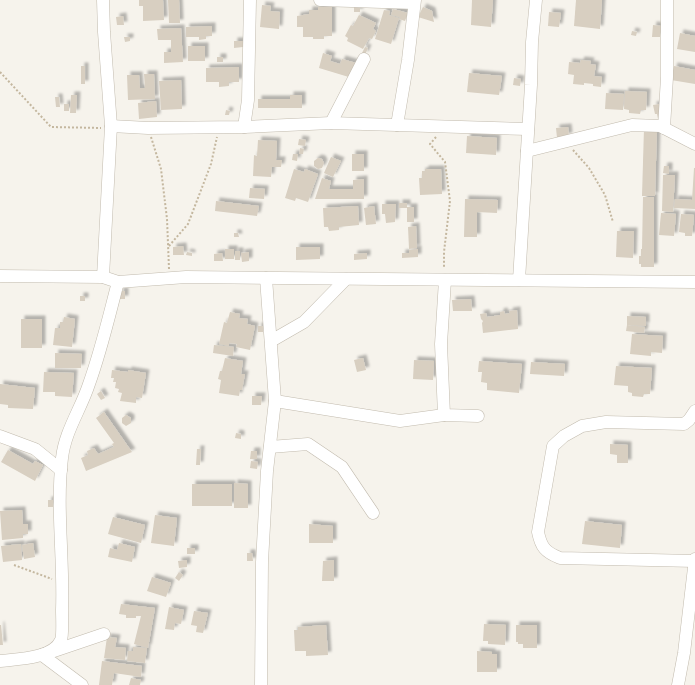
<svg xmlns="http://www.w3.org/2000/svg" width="695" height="685" viewBox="0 0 695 685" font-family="'Exo 2',sans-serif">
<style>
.building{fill:#d8cfc1;filter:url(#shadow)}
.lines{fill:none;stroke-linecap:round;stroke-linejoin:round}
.minor-casing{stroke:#c2bbae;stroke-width:13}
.path{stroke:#c4b79f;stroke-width:2;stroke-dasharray:2 2;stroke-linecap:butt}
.minor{stroke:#fff;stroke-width:12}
</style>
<defs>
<filter id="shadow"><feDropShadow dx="3.5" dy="-3.5" stdDeviation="1" flood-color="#0004"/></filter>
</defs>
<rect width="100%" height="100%" fill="#f6f3ec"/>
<g class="building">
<path d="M139,0H163L164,20L143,21V6H139Z"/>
<path d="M168,0H179L180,23H169Z"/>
<path d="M472,0H493L491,27L471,25Z"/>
<path d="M576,0H602L600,29L574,26Z"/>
<path d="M262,5L271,6L270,11L280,12L279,29L260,27Z"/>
<path d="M354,5L360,6V12H354Z"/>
<path d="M318,7H332V36H324V39H313V37H303V27H297V16L309,14V10H318Z"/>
<path d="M423,7L432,11L434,22L418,17Z"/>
<path d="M393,9L408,13L405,21L399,19L400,17L391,15Z"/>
<path d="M384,10L390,11L389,15L399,18L391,44L375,39Z"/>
<path d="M549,12L561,13L559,27L548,26Z"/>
<path d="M359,15L376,23L373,29L376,31L372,39L369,38L363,49L347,41L348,38L345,36L351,25L353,26Z"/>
<path d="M123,16L124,25H117L116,17Z"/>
<path d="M653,25L661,26L660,37H652Z"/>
<path d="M212,26V36H206V39L199,40V37H186V27Z"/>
<path d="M181,28L183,62L164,63V52H171V40H158L157,29Z"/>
<path d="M632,31L637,32L636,36L631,35Z"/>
<path d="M680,33L695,36V52L677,49Z"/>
<path d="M124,37H130V41L125,42Z"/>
<path d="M234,41H243V47L234,48Z"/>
<rect x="188" y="46" width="17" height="15"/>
<path d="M365,47L368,48L365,55L362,53Z"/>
<path d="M323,53L332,56L330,61L340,64L342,59L356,63L352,78L319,68Z"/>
<rect x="217" y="57" width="6" height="5"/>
<path d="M581,60L591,61L590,64L596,65L594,76L602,77L601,87L593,86V84L584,83V85L573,84L574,75L568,74L569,62L580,63Z"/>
<rect x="81" y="66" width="4" height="18"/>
<path d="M674,66L695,70V84L671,80Z"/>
<path d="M239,67V82H229V86L219,87V82H206V68Z"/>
<path d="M469,73L502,76L499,95L467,92Z"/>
<path d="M144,74H154L155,99L128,100L127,75H139L140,88H145Z"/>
<path d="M514,78L521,79L520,86L513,85Z"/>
<path d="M181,80L182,109L161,110L159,81Z"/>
<path d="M625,91L647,92L646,110H641L640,114L629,113V110L624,109Z"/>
<path d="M606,93L624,94L623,110L605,109Z"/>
<path d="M71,95H77L76,113H70Z"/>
<path d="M290,95H302V108H258V99H290Z"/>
<path d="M55,97H59L60,107H56Z"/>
<path d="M156,101L157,117L139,119L138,103Z"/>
<rect x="64" y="104" width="5" height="7"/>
<path d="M659,104L662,118L658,119L657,114H655L653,105Z"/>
<path d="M226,110L230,111L229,115H225Z"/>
<path d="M568,127L569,136L557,138L556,128Z"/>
<path d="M644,128H657L655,196H642Z"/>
<path d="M467,136L497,138L496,155L466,153Z"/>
<path d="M299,139L306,140L305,146L298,145Z"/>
<path d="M258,140L277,141L276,160H282L281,167H272L271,177L253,176L254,155L257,156Z"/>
<path d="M300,148L304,149L303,154H299Z"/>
<path d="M293,154H298L297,161L292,160Z"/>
<rect x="352" y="154" width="12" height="17"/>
<path d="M331,157L341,161L333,177L324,173Z"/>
<path d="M318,158L322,159L324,163L322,168L318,169L314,166V161Z"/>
<path d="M664,166H669V174L663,173Z"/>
<path d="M694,168H695V209L674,208L675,199L692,200Z"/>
<path d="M294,169L304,172L305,169L318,174L308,202L296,198L295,201L285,198Z"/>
<path d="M425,169H441L442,194L420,195L419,178H422V171H425Z"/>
<path d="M663,175H675L673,212L662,211Z"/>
<path d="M322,178L331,181L329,189H353V180L364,179V199H315Z"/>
<path d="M250,188L265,189L264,199L249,198Z"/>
<path d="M643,197H654V267H641V264H639V256H641V249H642Z"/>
<path d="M465,199L498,200L497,213L477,212V237H464Z"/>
<path d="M216,201L259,206L257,216L215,211Z"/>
<path d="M399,203H407V207H414V222H407V207V208H399Z"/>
<path d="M382,204H396L395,222L386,223L385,214H382Z"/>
<path d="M358,206L359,225L339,227V230L329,231L328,227H324L323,208Z"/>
<path d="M374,206L376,224L366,225L364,208Z"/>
<path d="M661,213L676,214L674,236L659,235Z"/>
<path d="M681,214L694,215L692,236H685V233L679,232Z"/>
<path d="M416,226L417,248L409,249L408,227Z"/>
<path d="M617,231H634L633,258L616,257Z"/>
<path d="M234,233H238L239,237H234Z"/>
<path d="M183,246L184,255H173V247Z"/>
<path d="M296,247H320V259L296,260Z"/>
<rect x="225" y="249" width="9" height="10"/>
<path d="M418,249V257L402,258V253H409V250Z"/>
<rect x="235" y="251" width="5" height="9"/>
<path d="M187,252L192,253V256L186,255Z"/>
<path d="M249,252V261L242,262L241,253Z"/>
<path d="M222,253L223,261H214V254Z"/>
<path d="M367,253V259L354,260V254Z"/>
<rect x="120" y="291" width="5" height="8"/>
<rect x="80" y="296" width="5" height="5"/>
<path d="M471,299L472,311H453L452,300Z"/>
<path d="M517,310L518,329L483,333L482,323L483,321L481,319L480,314L486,313L487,317L500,315V312L504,311L505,314L510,313L509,311Z"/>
<path d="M230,312L240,314L239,318L248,319L247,324L255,326L250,350L236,347L237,344L229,343V346L219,344L224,322L227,323Z"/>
<path d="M627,316L646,317V326L627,325Z"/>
<path d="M64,317L75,319L72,347L53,345L55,328H60V322H63Z"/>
<rect x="21" y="319" width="21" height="29"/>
<path d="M627,325L645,327L644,333L626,331Z"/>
<rect x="258" y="326" width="5" height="6"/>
<path d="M632,334L663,336L662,353L651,352V356L630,354Z"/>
<path d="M214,345L234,347L233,356L213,353Z"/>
<path d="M55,353L82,354L81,368H55Z"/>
<path d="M225,358L243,361L241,374H245L242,390H240L239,396L219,393L221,380L218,379L220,371H222Z"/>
<path d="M363,358L366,370L357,372L354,360Z"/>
<path d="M414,360L434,361L433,380L413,379Z"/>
<path d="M479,361L522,364L519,393L487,390V383L481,382L482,372H478Z"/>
<path d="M531,362L565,364L564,376L530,374Z"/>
<path d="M616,366L652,368L650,394H644L643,397L632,396V393L628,392V386L614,385Z"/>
<path d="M112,370L128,372V370L146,373L142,398L136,397V403L120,401L122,393L118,392L119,389L115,388L116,382H113L114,378H111Z"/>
<path d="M44,372L74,373L72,397L55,396V392H43Z"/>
<path d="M0,384L35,388L33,409L8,408V405L0,404Z"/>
<path d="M101,391L105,398L101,400L97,394Z"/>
<path d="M252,396H262L261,405H252Z"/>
<path d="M104,412L132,452L86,471L81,458L88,455L87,451L94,448L98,454L114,447L112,444L114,443L96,418Z"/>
<path d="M126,415L131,418V423L126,426L122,423V418Z"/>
<path d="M236,433L241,434V439L235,438Z"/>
<path d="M610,444L628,445V463H617V455L610,454Z"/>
<path d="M197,449H201L200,465H196Z"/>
<path d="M8,450L33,464L35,461L43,465L35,481L1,462Z"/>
<path d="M251,451H257V459H250Z"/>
<path d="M251,461L258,462L257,469L250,468Z"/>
<path d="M234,483L248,484V508H234Z"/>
<rect x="192" y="484" width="40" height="22"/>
<rect x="48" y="500" width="5" height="7"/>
<path d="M22,510L23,524H28V534H23V538L2,540L0,511Z"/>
<path d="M155,515L177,518L174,546L151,543Z"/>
<path d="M113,517L145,525L141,543L108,534Z"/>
<path d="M585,521L622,525L620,548L582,544Z"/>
<path d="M309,524L333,526V543H309Z"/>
<path d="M33,543L35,557L24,559L22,545Z"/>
<path d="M119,543L135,547L132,562L108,557L110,548L117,550Z"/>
<path d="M21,544L22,560L3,562L1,546Z"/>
<rect x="187" y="548" width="8" height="6"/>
<path d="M247,553H252L253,561H247Z"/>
<path d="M187,560V567L179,568L178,561Z"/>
<path d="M334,560V581H322L323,561Z"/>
<path d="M179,572L183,575L179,581L175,578Z"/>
<path d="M152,577L171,583L166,597L147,591Z"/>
<path d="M121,604L155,608L148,648L134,644L141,616H136V618H126V615L119,614Z"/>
<path d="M169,607L184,610L181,624L175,623L174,630L165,629Z"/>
<path d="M194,611L208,613L203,633L196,632L197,626L191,625Z"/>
<path d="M484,624L506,625L505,645L488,644V641H483Z"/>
<path d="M0,625H1L3,645H0Z"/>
<path d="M326,625L328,655L306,656V651H295L294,630H298V627Z"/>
<path d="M516,625H537V648H523V644H518V642H516Z"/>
<path d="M107,637L117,638L115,647L126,648L125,660L104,658Z"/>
<path d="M133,647L147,648L145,663L127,661L128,651H133Z"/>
<path d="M477,651L492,652V654H497V672H477Z"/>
<path d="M102,661L142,666L141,677L114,673L112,685H99Z"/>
<path d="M131,678L141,680L140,685H129Z"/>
</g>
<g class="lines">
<g class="minor-casing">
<g id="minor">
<path d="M320,0L414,3"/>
<path d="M331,123L364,59"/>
<path d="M397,125L408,60L415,0"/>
<path d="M111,126L148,128L244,127L248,100L250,0"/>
<path d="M244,127L331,123L528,129"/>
<path d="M664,128L667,77V0"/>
<path d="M527,151L632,125L660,126L695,144"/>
<path d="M0,276L103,277L118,282L186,277L695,282"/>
<path d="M103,277L111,126L104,32L103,0"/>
<path d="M445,280L441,344L444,415L478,416"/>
<path d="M519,280L531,85L532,42L536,0"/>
<path d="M271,341L304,322L346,279"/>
<path d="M275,401L400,421L444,415"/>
<path d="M0,436L35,449L61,470"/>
<path d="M270,447L308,444L342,467L373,513"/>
<path d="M695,561L560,558C545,552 541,547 538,532L553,446L564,436L582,426L606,422L684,424L689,420L695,411"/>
<path d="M0,661C17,659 53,659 61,640C63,635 62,617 62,610C64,560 56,508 62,458C65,431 81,409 89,384C101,351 109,316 118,282"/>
<path d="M82,685L42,655L104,634"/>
<path d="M261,685L262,562L267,471L275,401L266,278"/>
<path d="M678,685L684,653L695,559"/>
</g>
</g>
<g class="path">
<path d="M0,72L51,127L101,128"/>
<path d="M151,137L161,169L167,219L169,269"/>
<path d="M436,137L430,144L445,162L450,201L444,252V268"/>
<path d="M573,150L589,168L605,195L613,222"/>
<path d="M169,246L188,224L211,164L217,137"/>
<path d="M14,565L52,579"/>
</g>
<use href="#minor" class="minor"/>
</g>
</svg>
